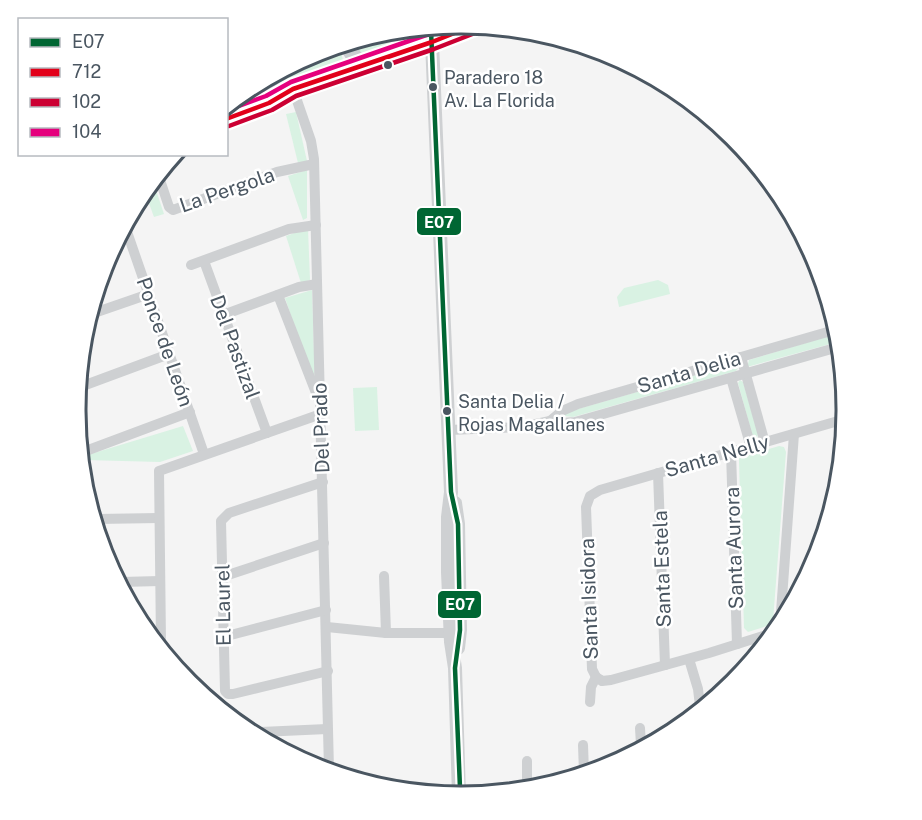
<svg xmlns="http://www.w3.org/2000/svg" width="922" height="820" viewBox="0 0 922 820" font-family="'Public Sans',sans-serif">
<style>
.green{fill:#d9f2e3}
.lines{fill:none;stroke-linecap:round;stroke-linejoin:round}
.minor{stroke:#ced0d2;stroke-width:10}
.tertiary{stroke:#ced0d2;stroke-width:14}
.primary{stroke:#caced1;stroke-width:16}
.bus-1-casing{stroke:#fff;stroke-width:9}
.bus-2-casing{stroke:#fff;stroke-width:9}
.bus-3-casing{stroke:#fff;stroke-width:9}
.bus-4-casing{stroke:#fff;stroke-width:9}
.bus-1{stroke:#063;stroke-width:4.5}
.bus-2{stroke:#e2001a;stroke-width:4.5}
.bus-3{stroke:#c03;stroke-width:4.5}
.bus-4{stroke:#e5007d;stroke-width:4.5}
.bus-dot{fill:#4a5661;stroke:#fff;stroke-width:2}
.labels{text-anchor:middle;stroke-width:5;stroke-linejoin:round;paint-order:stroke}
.bus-label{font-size:18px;fill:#4a5661;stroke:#fff;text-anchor:start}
.street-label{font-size:20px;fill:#4a5661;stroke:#fff}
.rim{fill:none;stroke:#4a5661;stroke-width:3}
.line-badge{stroke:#fff;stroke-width:2}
.badge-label{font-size:16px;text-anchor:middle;font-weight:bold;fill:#fff}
</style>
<rect width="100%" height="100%" fill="#f4f4f4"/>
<g class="green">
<path d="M419,32V40L364,60L353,46Z"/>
<path d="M340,48L343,60L349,67L253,94L314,53Z"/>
<path d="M296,112L307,161L298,163L286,114Z"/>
<path d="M307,170V218L303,220L288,176Z"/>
<path d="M155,187L164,214L154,217L147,198Z"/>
<path d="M308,228L310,280L301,283L286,236Z"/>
<path d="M658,280L668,285L670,294L619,307L617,297L624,288Z"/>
<path d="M312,290L315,386L285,298Z"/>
<path d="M832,335L834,343L747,367L749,360Z"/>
<path d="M734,364L738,368L736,371L573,417L564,416V413Z"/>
<path d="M740,380L743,382L758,434L757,438L752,434L738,383Z"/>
<path d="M377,387L379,430L355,431L353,388Z"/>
<path d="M183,426L193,451L160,462L85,460L84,456Z"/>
<path d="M779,446L784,447L786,452L773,621L767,626L748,632L744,628L739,462V458Z"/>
</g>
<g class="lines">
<g class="minor">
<path d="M293,89L311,141L314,159L329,770"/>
<path d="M160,180L169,207L173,210L277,172L314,164"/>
<path d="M126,229L204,454"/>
<path d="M204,261L267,433"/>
<path d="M191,265L289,229L316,225"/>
<path d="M278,295L318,398"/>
<path d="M94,313L149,294"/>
<path d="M223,315L299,287L317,284"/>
<path d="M741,357L765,443"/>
<path d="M731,378L751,447"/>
<path d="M80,387L169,354"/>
<path d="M550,421L562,411L578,404L831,331"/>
<path d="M449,430L522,427L550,421L561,423L575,422L835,348"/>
<path d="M83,452L190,412"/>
<path d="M731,452L737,644"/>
<path d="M658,473L665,665"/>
<path d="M323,482L229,513L221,521L225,691L228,694H233L328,671"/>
<path d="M97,519L159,518"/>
<path d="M384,576L386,633"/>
<path d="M222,577L324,543"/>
<path d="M121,582L160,581"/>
<path d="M781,612L794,434"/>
<path d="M327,627L386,633H458"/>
<path d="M223,637L326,610"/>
<path d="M161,642L159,471L321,414"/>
<path d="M689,659L698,689L700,706"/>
<path d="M596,677L592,669L586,507L590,496L600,490L845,419"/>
<path d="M596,677L602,681L611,680L709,653L766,635"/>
<path d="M590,702L591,687L596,677"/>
<path d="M640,728L641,745"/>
<path d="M261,732L327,729"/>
<path d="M583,745L584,772"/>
<path d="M527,761V783"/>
</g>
<g class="tertiary">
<path d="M432,42L451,492L448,517V572L451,642L455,668L459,796"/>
<path d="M226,119L280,97"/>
<path d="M455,503L458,524L460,630L458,648"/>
</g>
<g class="primary">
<path d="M348,47L355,58L366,65"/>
<path d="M236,105L332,76L472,26"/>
</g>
<g class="bus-1-casing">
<path id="bus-1" d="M431,30L451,492L458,524L460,630L455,668L460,788L462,796"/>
</g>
<g class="bus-2-casing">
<path id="bus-2" d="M226,119L269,103L293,89L432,42L472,26"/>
</g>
<g class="bus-3-casing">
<path id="bus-3" d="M229,126L272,110L296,96L434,49L475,33"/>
</g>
<g class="bus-4-casing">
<path id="bus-4" d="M228,110L266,96L291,82L452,26"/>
</g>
<use href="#bus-1" class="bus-1"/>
<use href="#bus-2" class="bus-2"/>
<use href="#bus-3" class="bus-3"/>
<use href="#bus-4" class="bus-4"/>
</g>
<g class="bus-dot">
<circle cx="388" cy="65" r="5"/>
<circle cx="433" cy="87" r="5"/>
<circle cx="447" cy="411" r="5"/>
</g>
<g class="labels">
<g class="bus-label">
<text x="444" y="84">Paradero 18<tspan x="444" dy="23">Av. La Florida</tspan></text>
<text x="458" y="408">Santa Delia /<tspan x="458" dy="23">Rojas Magallanes</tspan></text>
</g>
<g class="street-label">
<text transform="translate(227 190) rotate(-19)" y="7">La Pergola</text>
<text transform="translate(165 342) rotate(71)" y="7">Ponce de León</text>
<text transform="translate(235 347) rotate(70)" y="7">Del Pastizal</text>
<text transform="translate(689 372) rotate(-16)" y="7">Santa Delia</text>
<text transform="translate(321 428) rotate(-92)" y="7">Del Prado</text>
<text transform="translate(717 456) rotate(-16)" y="7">Santa Nelly</text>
<text transform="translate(734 548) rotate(-92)" y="7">Santa Aurora</text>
<text transform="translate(662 569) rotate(-92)" y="7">Santa Estela</text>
<text transform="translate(589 599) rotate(-92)" y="7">Santa Isidora</text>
<text transform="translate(223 605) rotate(-91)" y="7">El Laurel</text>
</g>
</g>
<path d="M0 0H922V820H0ZM461 34H461A375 375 0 0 1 836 409V411A375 375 0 0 1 461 786H461A375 375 0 0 1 86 411V409A375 375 0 0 1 461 34Z" fill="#fff" fill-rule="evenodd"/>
<path class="rim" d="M461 34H461A375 375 0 0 1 836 409V411A375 375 0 0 1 461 786H461A375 375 0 0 1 86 411V409A375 375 0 0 1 461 34Z"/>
<g class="line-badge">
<rect x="416" y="207" width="46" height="29" rx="6" fill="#063"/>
<rect x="437" y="590" width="45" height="29" rx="6" fill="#063"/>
</g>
<g class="badge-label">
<text x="439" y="228">E07</text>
<text x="460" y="610">E07</text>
</g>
<rect x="18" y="18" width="210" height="138" fill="#ffffff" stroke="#b7bbc0" stroke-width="1.5"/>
<rect x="30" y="38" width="30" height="9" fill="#006633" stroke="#b7bbc0" stroke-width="1.5"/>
<text x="72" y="48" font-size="18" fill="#4a5661">E07</text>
<rect x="30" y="68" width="30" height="9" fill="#e2001a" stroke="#b7bbc0" stroke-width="1.5"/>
<text x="72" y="78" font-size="18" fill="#4a5661">712</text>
<rect x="30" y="98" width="30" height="9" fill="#cc0033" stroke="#b7bbc0" stroke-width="1.5"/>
<text x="72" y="108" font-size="18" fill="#4a5661">102</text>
<rect x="30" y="128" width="30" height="9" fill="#e5007d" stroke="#b7bbc0" stroke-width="1.5"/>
<text x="72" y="138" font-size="18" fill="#4a5661">104</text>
</svg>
